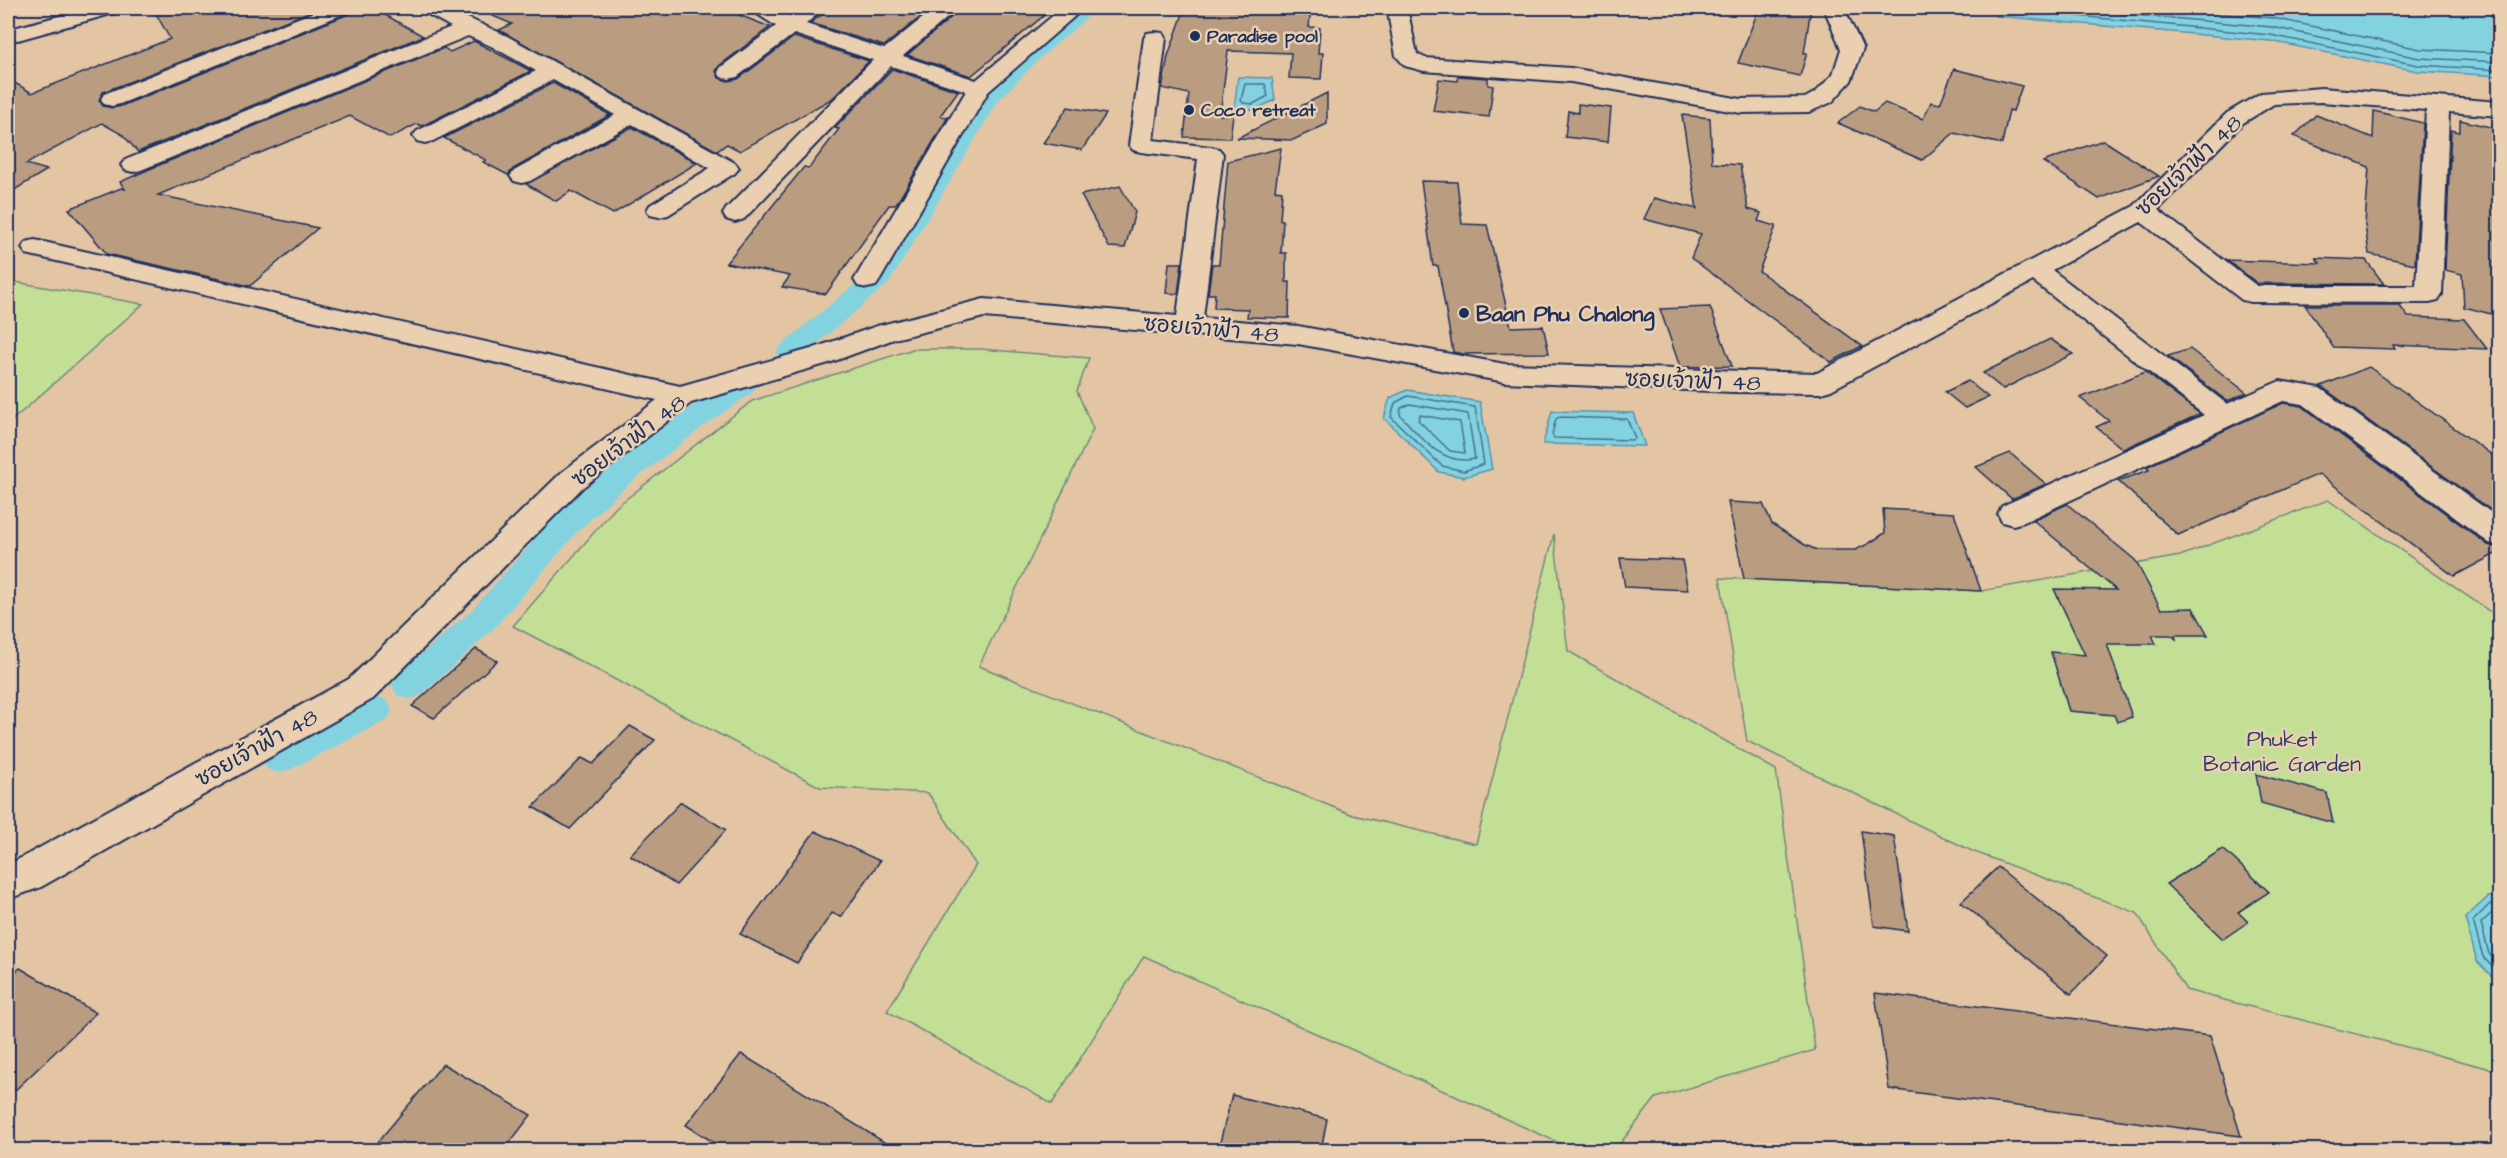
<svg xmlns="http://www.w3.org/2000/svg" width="2507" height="1158" viewBox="0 0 2507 1158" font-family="'Architects Daughter','Playpen Sans Thai',sans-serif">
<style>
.green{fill:#c3df96;stroke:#6f877a;stroke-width:1.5}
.water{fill:#83d2e0;stroke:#5991ac;stroke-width:1.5}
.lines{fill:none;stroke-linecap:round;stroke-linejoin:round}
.shore{stroke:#457092;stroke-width:1.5}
.canal{fill:#83d2e0;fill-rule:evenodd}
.building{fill:#ba9d80;stroke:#1b2f5e;stroke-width:1.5}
.street-casing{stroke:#1b2f5e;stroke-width:4}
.street{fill:#eacfb1;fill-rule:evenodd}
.poi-dot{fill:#1b2f5e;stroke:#eacfb1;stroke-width:2}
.labels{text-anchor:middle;stroke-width:5;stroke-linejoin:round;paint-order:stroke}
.far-poi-label{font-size:18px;font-weight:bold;fill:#1b2f5e;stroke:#eacfb1;text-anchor:start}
.street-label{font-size:22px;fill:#1b2f5e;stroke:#eacfb1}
.poi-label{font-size:22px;font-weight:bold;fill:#1b2f5e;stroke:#eacfb1;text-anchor:start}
.park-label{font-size:22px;fill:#2c4164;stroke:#eacfb1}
</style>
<rect width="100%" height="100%" fill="#e3c5a4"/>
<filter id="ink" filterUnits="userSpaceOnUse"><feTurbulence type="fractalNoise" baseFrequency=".0167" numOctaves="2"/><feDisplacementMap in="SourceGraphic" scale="12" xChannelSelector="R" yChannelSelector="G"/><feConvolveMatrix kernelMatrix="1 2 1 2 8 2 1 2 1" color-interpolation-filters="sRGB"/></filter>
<g filter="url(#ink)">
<g class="green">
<path d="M9,281L143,304L8,424V282Z"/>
<path d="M913,349H980L1089,358L1077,391L1093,429L979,666L1353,815L1476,844L1554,534L1568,651L1776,770L1815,1050L1656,1098L1615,1150H1575L1144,956L1052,1104L887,1011L976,865L928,793L820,787L513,626L616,507L752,401Z"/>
<path d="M2328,500L2499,618V1071L2186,990L2137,913L1972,851L1747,741L1720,578L1981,591L2180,556Z"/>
</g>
<g class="water">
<path d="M1987,8H2499V76L2417,71L2270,41L1996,16Z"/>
<path d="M1238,77L1272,78L1275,100L1254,110L1234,109Z"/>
<path d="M1407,390L1480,402L1492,469L1464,477L1439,472L1384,418L1390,398Z"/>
<path d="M1552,411L1633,413L1645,446L1543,444Z"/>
<path d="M2488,897L2499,898V984L2477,961L2465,918Z"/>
</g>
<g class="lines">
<g class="shore">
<path d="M1996,8L2270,35L2418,65L2500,70"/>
<path d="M2056,8L2272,27L2419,58L2500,62"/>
<path d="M2155,8L2273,18L2420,49L2500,53"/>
<path d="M1245,84H1265L1268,96L1253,104L1243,103L1241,100Z"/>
<path d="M1408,396L1475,407L1484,464L1464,471L1442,466L1391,417L1395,403Z"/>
<path d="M1410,404L1468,414L1475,459C1441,466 1421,437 1400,415L1401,408Z"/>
<path d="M1420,415L1460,422L1465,453L1450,451L1418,420Z"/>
<path d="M1559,417L1627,419L1635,438L1632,440L1554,438L1552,434L1556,419Z"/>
<path d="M2500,904H2490L2473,921L2483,957L2500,975"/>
<path d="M2500,911L2493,912L2481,923L2489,954L2500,964"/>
</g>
<g class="canal">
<path d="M1076,8H1098L1039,59L998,101L889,283L800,358L790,361L780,358L776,352L780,346L870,272L981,92L1023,49Z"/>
<path d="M743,375L753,378L757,385L753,392L701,428L624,488L578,531L494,628L421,695L409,699L397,695L392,685L397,675L472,610L556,515L604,472L681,414L733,378Z"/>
<path d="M375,696L387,700L392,710L387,720L291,769L279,773L267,769L262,758L267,747Z"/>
</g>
</g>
<g class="building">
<path d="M153,8H319L103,92L99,100L103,106L113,108L121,106L349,14L353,8H373L423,36L138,152L123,135L102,123L26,164L47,170L8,194V79L32,93L170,39Z"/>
<path d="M474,8H721L770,27L719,66L716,71L719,78L728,81L738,79L794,37L869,61L833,98L740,151L727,144L717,151L499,30L512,24Z"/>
<path d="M832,8H932L884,46L810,23Z"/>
<path d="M959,8H1053L971,76L907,55L955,14Z"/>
<path d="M1185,8H1311L1309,27L1320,28L1318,53H1323L1321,79L1289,78L1291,53L1228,51L1220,115H1233L1230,138L1184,137L1189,94L1162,88L1168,56Z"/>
<path d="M1759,8H1811L1804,53H1807L1800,76L1738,63Z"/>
<path d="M474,41L531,71L422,126L417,124L390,138L350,116L158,195L318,228L250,286L107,254L69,209L121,188L125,189L120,182L152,168L444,48L450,52Z"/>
<path d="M892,69L958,91L940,116L948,117L900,198L895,205H889L826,294L782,287L790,276L726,263L804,167L809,168L839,129L835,128L838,125Z"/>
<path d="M1954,69L2022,86L2013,111L2009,110L2002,144L1954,133L1922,160L1838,123L1860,106L1874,112L1885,103L1923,119L1931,102L1940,104Z"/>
<path d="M1458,76L1488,78V85L1493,86L1489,117L1433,111L1439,79L1457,81Z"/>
<path d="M553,83L610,115L513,169L508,175L483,162L486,160L444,138Z"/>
<path d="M1327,93V124L1293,140L1237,138Z"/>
<path d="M1578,104L1611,108L1608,142L1565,137L1568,111L1578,113Z"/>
<path d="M1068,107L1106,114L1082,150L1043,143Z"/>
<path d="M2374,111L2423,123L2415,264L2369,254L2365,225L2369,167L2294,136L2316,115L2373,138Z"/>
<path d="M1682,115L1710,118L1712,163L1740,165L1748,209L1761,213L1758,221L1776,226L1759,271L1862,346L1831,362L1691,258L1701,234L1644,219L1654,198L1697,209Z"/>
<path d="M2460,120L2499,129V316L2464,307L2462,274L2445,270L2451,130L2460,132Z"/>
<path d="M632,127L697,163L613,214L571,191L556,201L526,184Z"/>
<path d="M2103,140L2159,176L2099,199L2043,162Z"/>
<path d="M1281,148L1275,190L1282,191L1280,220H1283L1281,253H1286V282H1290L1289,318L1247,317L1248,309L1214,308L1215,294H1208L1212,264H1219L1228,161Z"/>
<path d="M1421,181L1457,182L1462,224L1487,225L1511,327L1543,326L1549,353L1463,354L1453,352L1438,266H1433Z"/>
<path d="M1120,186L1135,212L1125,248L1109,247L1081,195Z"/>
<path d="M2316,258L2366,260L2384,284L2257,283L2227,260L2320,263Z"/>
<path d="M1169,263H1182L1178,294L1166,293Z"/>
<path d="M2305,305H2399L2408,317L2464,319L2487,349L2393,345L2395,349L2333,347Z"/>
<path d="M1710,307L1732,366L1680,367L1660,309Z"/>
<path d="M2050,339L2073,354L2003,389L1983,373Z"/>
<path d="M2190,349L2247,393L2227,401L2168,356Z"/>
<path d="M2369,367L2499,460V516L2321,386Z"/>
<path d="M2145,372L2200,414L2123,449L2096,427L2109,421L2080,398Z"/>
<path d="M1968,381L1988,397L1965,408L1945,392Z"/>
<path d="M2283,403L2302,406L2488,545L2499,548V552L2454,576L2319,474L2178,535L2118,481L2149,470L2146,467Z"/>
<path d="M2010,453L2046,484L2012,499L1976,467Z"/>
<path d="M1728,502L1763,504L1772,524L1805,545L1817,550H1855L1868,544L1885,533L1883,509L1954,513L1981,591L1744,579Z"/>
<path d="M2067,504L2135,560L2161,609L2193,608L2208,635H2175L2176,639L2171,635H2152L2156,644H2107L2132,717L2117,722L2114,715L2069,711L2051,652L2085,655L2054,589L2116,590L2033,520Z"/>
<path d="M1620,558L1682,560L1688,590L1625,587Z"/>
<path d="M476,649L497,661L434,718L412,706Z"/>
<path d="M630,726L655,740L570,829L533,807L582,758L593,764Z"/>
<path d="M2256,774L2327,793L2333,823L2261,803Z"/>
<path d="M681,802L726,830L676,885L630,855Z"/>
<path d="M815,831L880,861L841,917L832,913L797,963L740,934Z"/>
<path d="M1861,831L1894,836L1908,931L1874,926Z"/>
<path d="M2223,849L2269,892L2238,912L2248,922L2223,939L2166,884Z"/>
<path d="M1998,867L2107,956L2071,994L1961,902Z"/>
<path d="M20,968L96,1013L8,1097V979Z"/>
<path d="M1875,993L2210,1036L2241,1136L1889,1089Z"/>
<path d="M741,1054L897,1150H726L686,1125Z"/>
<path d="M443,1064L531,1115L504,1150H371Z"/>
<path d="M1232,1095L1327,1119L1321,1150H1218Z"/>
</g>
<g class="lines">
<g class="street-casing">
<g id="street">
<path d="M90,8H121L118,12L18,40L10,39L8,34L10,29Z"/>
<path d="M324,8H351L348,12L120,104L112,106L104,104L101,99L104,94Z"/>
<path d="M421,8H446L507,36L735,163L739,168L735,173L668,215L659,217L650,215L647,210L650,205L710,168L632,124L530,181L522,183L514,181L510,176L514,171L615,115L553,80L433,141L425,143L417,141L413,136L417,131L536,71L491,46L468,36L141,170L133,172L125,170L121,165L125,160L451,27L424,12Z"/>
<path d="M751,8H775L790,16L801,8H824L806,24L884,49L935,8H957L954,12L903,56L976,80L1062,8H1084L988,92L880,280L876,286L867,288L858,286L854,280L966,91L891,66L744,219L735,222L726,219L723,214L726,209L873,60L794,34L737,77L729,79L721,77L718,72L721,67L776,26L754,12Z"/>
<path d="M1387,8H1407L1417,54L1425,58L1571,68L1741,99L1805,98L1816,92L1833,74L1841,49L1824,8H1844L1863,49L1851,81L1832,102L1809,112L1741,113L1571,82L1424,71L1405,66L1396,56Z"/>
<path d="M1155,32L1163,33L1166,38L1153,140L1211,147L1219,149L1223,154L1203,318L1298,326L1505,364L1817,373L2134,206L2227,113L2261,93L2321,88L2500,102V116L2449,112L2442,295L2438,301L2429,303L2251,302L2242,300L2141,222L2052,270L2227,404L2280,381L2320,388L2500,519V546L2489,543L2303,404L2283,401L2024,522L2013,525L2002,522L1998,514L2002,506L2204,415L2033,281L1831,390L1821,393L1732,392L1505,382L1298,344L984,317L894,339L829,363L691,403L582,488L373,699L41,887L8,899V865L349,679L562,472L657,400L35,256L26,254L22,248L26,242L35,240L680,386L811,349L877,326L984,299L1177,316L1198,159L1141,152L1133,150L1129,145L1144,38L1147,33ZM2321,102L2426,110L2416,286H2257L2158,210L2243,123L2274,104Z"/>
</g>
</g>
<use href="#street" class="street"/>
</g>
</g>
<g class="poi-dot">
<circle cx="1195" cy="36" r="6"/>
<circle cx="1189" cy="110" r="6"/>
<circle cx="1464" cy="313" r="6"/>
</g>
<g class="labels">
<g class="far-poi-label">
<text x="1207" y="42">Paradise pool</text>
<text x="1201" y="116">Coco retreat</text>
</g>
<g class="street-label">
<text transform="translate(2188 165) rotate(-43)" y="8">ซอยเจ้าฟ้า 48</text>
<text transform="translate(1211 328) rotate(5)" y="8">ซอยเจ้าฟ้า 48</text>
<text transform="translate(1693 380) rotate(2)" y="8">ซอยเจ้าฟ้า 48</text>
<text transform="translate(628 440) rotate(-37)" y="8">ซอยเจ้าฟ้า 48</text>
<text transform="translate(256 747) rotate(-29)" y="8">ซอยเจ้าฟ้า 48</text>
</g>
<g class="poi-label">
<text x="1476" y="321">Baan Phu Chalong</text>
</g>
<g class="park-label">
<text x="2282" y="746">Phuket<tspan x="2282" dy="25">Botanic Garden</tspan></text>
</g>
</g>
<rect width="2507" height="1158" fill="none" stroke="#eacfb1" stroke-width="30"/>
<rect x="15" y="15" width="2477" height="1128" fill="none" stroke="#1b2f5e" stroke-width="2" filter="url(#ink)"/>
</svg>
